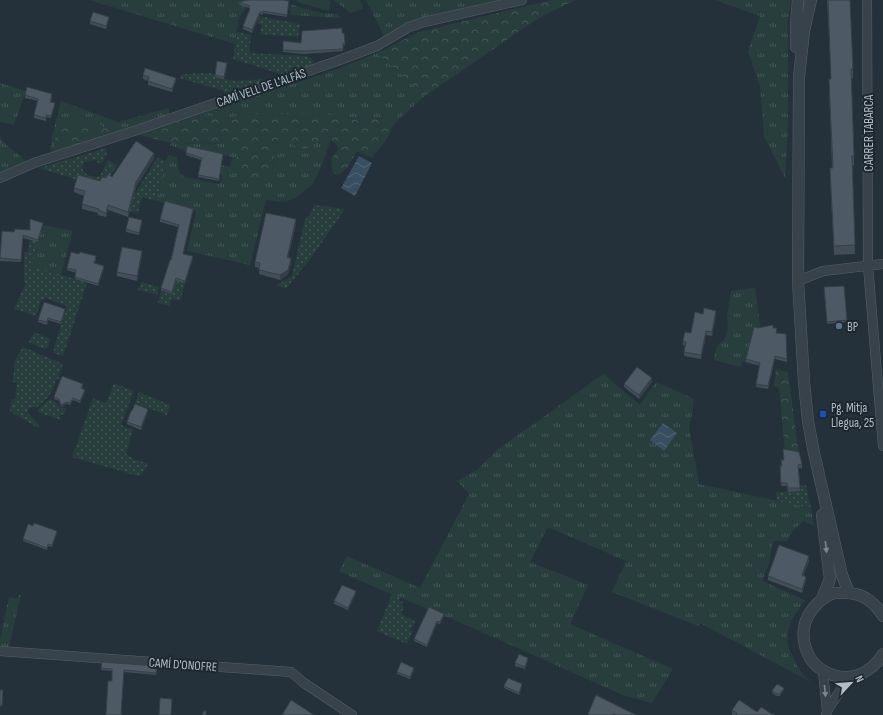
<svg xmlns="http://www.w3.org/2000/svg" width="883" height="715" viewBox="0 0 883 715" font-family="'Sofia Sans Condensed',sans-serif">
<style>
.grass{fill:url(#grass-tufts)}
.forest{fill:url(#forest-crowns)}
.park{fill:url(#park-dots)}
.pitch{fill:#273e3c}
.water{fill:url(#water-waves)}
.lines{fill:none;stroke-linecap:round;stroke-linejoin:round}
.minor-casing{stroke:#566069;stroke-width:10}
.tertiary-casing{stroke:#566069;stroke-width:12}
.minor{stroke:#37424b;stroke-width:9}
.tertiary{stroke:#37424b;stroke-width:11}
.wall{fill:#424d57}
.shaded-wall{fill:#363f47}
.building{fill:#4d5a65;stroke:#363f47}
.oneway{fill:#7b868f}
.service-dot{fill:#5c6f8a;stroke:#1d2730;stroke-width:1.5}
.transit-dot{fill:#1a4fb4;stroke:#1d2730;stroke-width:1.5}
.labels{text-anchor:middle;stroke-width:4;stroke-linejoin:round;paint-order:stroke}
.street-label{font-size:13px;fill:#b3bdc6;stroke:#1d2730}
.poi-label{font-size:13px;fill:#b3bdc6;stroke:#1d2730;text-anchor:start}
</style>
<defs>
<pattern id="grass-tufts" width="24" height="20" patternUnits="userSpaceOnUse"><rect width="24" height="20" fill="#273e3c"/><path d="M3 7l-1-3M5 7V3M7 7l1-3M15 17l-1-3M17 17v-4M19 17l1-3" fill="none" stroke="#445857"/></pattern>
<pattern id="forest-crowns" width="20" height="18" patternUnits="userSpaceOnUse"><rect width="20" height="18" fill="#273e3c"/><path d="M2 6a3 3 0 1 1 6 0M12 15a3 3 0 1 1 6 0" fill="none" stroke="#445857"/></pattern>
<pattern id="park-dots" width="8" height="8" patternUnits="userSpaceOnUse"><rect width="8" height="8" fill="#273e3c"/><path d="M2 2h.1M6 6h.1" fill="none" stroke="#445857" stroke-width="1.8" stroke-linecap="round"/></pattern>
<pattern id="water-waves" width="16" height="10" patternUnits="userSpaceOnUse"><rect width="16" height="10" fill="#384f61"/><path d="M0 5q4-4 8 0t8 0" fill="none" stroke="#526676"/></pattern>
</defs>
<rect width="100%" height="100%" fill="#24313a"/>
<g class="grass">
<path d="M89,0H252L239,18L235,44Z"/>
<path d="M333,0H360L363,9L350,13L343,7Z"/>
<path d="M366,0H500C461,9 419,15 384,36Z"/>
<path d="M715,0H791L788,19V127L785,178L764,136L760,87L748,51L760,16Z"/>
<path d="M291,4C307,10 322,14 338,14L340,18L290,15Z"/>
<path d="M377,53L423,93L425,96L400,118L392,126V121L380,118L362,123L352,118L256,114L223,118L197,114L304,80L340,68Z"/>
<path d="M0,83L26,91L14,125L0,122Z"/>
<path d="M61,101L118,122L169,108V115L50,154L52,137Z"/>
<path d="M322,135L331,139L322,165L312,185L296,198L285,202L266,200L250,265L187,251L196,212L156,201L168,155L177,157L178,168L180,173L184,177L220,184L222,175L219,174L220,165L230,166L232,157L202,151L196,156L190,158L184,150L170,145L171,143L239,144L270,183L277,140L287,138L317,142Z"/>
<path d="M0,137L3,142L26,161L0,173Z"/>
<path d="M43,225L73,231L61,275L32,266Z"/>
<path d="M755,288L761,332L751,340L746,362H742L740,367L714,360C716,349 715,346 725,339L728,327L727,317L731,291Z"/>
<path d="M604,374L640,405L656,382L694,399L692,414L689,427L699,484L811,508L814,526L803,521L793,531L787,541H773L769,564L762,581L805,600C796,612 784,629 788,645C789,649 791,653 793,657C797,667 802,674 811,682L700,623L698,626L612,592L626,561L548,527L530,562L588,585L570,624L673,669L652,703L625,696L448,617C440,617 430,610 423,607C394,595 367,584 339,571L347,556L420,588L469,494L457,481L477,470L499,448L538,421L596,379Z"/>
<path d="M19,595H21L9,647H0V639L9,597L18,599Z"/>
</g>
<g class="forest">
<path d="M551,0H576L544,15L518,32L498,46L425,96L377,53L419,32Z"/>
<path d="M290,113L325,114L352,118L362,123L380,118L392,121C394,134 379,148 372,158L357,151L347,168L340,174H334C329,164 332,156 339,148L331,139L322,135L317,142L306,149L294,146L287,138L277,140L270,183L234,174L239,144L171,143L136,134L197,114L223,118L256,114Z"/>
<path d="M75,123L100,124L104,128L110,130L109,132L105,135L86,138L80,142L68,146L55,148C53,130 61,130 75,123Z"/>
<path d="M776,369L788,372L799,455L785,453L779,388L774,386Z"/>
</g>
<g class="park">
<path d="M259,16L300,24L298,37L260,34L262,25L257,23Z"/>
<path d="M237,32L251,35L249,53L305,56C310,57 312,58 314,63L284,75L233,59Z"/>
<path d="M208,73L215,74V77L236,81L262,79V82L224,96V91L180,78V75L186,74Z"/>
<path d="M106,148C108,154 105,159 102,163H98L97,160L85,162L82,167C84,175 89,176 97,177L101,174L108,160L117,165L106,183L78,180L39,168Z"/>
<path d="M157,158L166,161L156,201L142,197L138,213L129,211L134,195Z"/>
<path d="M314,205L345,209L311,258L286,289L277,285L292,276L305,219L310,215Z"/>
<path d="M29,239L38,242L32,266L87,283L63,356L54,353V348L67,306L45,298L44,301L41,300L36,316L14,309L26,283L24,282V252H28Z"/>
<path d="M176,281L185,283L180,301L172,299L170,306L158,303L161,290L172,294Z"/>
<path d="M141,282L159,287L157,295L138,290Z"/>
<path d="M34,332L50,339L48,347L44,349L29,342Z"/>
<path d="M23,347L63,364L58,380H56C53,393 47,399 37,407C33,406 31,407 28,409V413L39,425L38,428L10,411L12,399H15L17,382H13L15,360Z"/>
<path d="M114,383L134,391L121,425L133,430L126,454L134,459L148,464L141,475L138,476L72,457L93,398L106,403Z"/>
<path d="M139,392L170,405L167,415L135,403Z"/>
<path d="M50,399L56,402L58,406L62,408H66L64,415L62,414L60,416L61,420L38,412V409Z"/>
<path d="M800,485H806L811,508L777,501L776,492L800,491Z"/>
<path d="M392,594L400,598L399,601L403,602L402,605L404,606L401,614L415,621L411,630L413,631L407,644L377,631Z"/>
</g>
<path class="pitch" d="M297,0H329L331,1L329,11L297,2Z"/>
<g class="water">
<path d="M359,156L372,163L355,196L341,188Z"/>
<path d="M663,423L677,433L664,451L650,440Z"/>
</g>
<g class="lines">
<g class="minor-casing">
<g id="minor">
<path d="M867,0L868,266L883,446"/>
<path d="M0,178L34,163L140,129L337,61L377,46L409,27L424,22L522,0"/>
<path d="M798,281L823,271L883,264"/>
<path d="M0,651L291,672L304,683L352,715"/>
<path d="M823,671L827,711"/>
<path d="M826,715L827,711L849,677"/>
</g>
</g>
<g class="tertiary-casing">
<g id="tertiary">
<path d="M811,0L804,31L799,77L798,281L804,382L808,421L814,453L842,575L849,593"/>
<path d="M796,47V22L798,0"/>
<path d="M822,515L830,579L822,599"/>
<path d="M883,616C874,601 861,592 843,593C840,593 837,593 834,593C828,595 822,599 818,603C802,618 799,638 810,658C817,669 830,676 843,677C860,678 874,668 883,654"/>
</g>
</g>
<use href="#minor" class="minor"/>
<use href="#tertiary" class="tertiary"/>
</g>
<g class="wall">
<path d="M827,0H850L853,69V78H851L854,156V165H852L855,254L834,255L830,177V168H832L829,88V79H831Z"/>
<path d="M239,2L289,3L287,17L263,13V15L260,14L252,33L243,29V26L249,11V8L239,4Z"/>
<path d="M109,19L106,29L90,24V21Z"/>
<path d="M342,33H344L345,45L343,46V51L304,54L283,52V41L301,43Z"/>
<path d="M227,65L224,79L215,77V75Z"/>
<path d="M143,75L176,81L172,92L148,85V81L143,79Z"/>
<path d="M25,95L52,96L51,102L55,105L51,118L46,117V121L34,118V115L38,101L25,98Z"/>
<path d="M186,153L223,156L219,181L198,177L201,160L186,155Z"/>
<path d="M154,158L136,187L128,217L108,210L106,217L98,215V213L82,209V204L84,196L74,192V188L100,181L106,178L112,177Z"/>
<path d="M193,211L183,254L193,259L185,283L176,281L172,294L161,290V288L171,260L178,227L160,222V219Z"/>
<path d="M142,223L139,235L126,232V229Z"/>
<path d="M296,224L288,258L291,263L288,274L280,280L259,274V268L255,267V262Z"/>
<path d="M43,225L38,242L23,238L21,262L0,261V255L14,232L30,230Z"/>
<path d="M79,254L96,259L95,263L104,268L98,286L75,279L76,273L67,270V268Z"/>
<path d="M142,255L137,281L117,276V272Z"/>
<path d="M844,286L847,322L827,324L824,287Z"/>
<path d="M65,312L61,324L48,320L47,325L38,322V320Z"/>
<path d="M703,314L716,315L712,336L706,335L701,359L684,356L685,346L683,345V341L691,333Z"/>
<path d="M758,328H773L777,333L786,334L787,362L775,359L768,389L756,387L760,366L746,362V359Z"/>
<path d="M652,382L639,399L624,387V384Z"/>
<path d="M83,386L82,389L85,392L80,403L73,400L70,405L67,404L61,407L59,401L54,399V397Z"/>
<path d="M132,411H148L141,430L127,424V422Z"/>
<path d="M783,449L802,464V468H798L800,491L788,492L787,486H781L780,470L782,466L781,460H784Z"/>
<path d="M57,533L52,547L48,546L47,550L23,541V539Z"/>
<path d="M809,561L803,576L806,581L802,593L768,580V576Z"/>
<path d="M356,593L348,610L334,604V601Z"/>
<path d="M429,607L444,616L440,624L437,623L427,647L414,641V639Z"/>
<path d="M528,660L525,669L515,666V663Z"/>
<path d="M102,662L157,666L156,675L124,672L112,681V671L101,670Z"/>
<path d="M414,670L410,679L397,674V672Z"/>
<path d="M504,686L522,687L519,695L504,688Z"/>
<path d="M784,690L780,696H777L772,693V691Z"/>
<path d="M732,710L772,714L775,715H732Z"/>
</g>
<g class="shaded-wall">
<path d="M260,12V14L252,33V30Z"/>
<path d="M176,78V81L172,92V89Z"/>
<path d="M2,141V145L0,150V147Z"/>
<path d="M154,153V158L136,187L128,217V212L136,182Z"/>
<path d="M108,205V210L106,217V213Z"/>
<path d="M193,209V211L183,256V254Z"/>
<path d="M296,219V224L287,262V258Z"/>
<path d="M43,223V225L38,242V240Z"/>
<path d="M142,251V255L137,281V276Z"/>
<path d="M193,256V259L185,283V281Z"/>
<path d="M291,258V263L288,274L280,280V275Z"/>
<path d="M104,266V268L98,286V284Z"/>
<path d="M176,278V281L172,294V292Z"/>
<path d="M65,309V312L61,324V322Z"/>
<path d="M716,311V315L712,336V332Z"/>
<path d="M706,331V335L701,359V355Z"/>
<path d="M775,356V359L768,389V386Z"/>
<path d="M652,378V382L639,399V395Z"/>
<path d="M85,390V392L80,403V401Z"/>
<path d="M67,402V404L61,407V405Z"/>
<path d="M148,409V411L141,430V427Z"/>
<path d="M57,531V533L52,547V545Z"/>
<path d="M809,556V561L802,580V575Z"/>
<path d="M806,577V581L802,593V589Z"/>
<path d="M356,591V593L348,610V608Z"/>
<path d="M444,614V616L440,624V622Z"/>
<path d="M437,621V623L427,647V645Z"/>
<path d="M528,658V660L525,669V667Z"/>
<path d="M414,668V670L410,679V677Z"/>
<path d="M522,684V687L519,695V693Z"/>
<path d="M784,688V690L780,696V694Z"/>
</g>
<g class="building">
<path d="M249,0H283L289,1L287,15L263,11V12H260L252,30L243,26L250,9L249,8L250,6L239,2Z"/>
<path d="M828,0H850L853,69H851L854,156H852L855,245L834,246L830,168H833L829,79H831Z"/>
<path d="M93,12L109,17L106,26L90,21Z"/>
<path d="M342,28V33H344L345,43H343V49L304,51L283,50V41L301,43L302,31Z"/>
<path d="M217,61L227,63L224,77L215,75Z"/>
<path d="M145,68L176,78L172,89L148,81L149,77L143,75Z"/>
<path d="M27,87L52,94L50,102L55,103L51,116L46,115V118L34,115L38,99L25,95Z"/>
<path d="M0,140L2,141L0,147Z"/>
<path d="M136,141L154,153L136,182L128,212L108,205L106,213L98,210L99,209L82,204L85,191L74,188L78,175L100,181L102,177L106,178L108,174L112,177Z"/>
<path d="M187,146L223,154L219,179L198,175L202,158L186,153Z"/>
<path d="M165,201L193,209L183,254L193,256L185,281L176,278L172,292L161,288L170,260H171L179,225L160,219Z"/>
<path d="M266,213L296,219L287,258H291L288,270L280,275L259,270L260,263L255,262Z"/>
<path d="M129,217L142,220L139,233L126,229Z"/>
<path d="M30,219L43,223L38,240L23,235L21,260L0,258L2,231L14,232L15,229L30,230Z"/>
<path d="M122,247L142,251L137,276L117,272Z"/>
<path d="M71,252L79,254L80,252L96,256L94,263L104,266L98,284L75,277L76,270L67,268Z"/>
<path d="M844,286L847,320L827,322L824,287Z"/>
<path d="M44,302L65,309L61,322L48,318L47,322L38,320Z"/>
<path d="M704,308L716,311L712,332L706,331L701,355L684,352L686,342L683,341L685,332L691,333L695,312L703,314Z"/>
<path d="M773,325V328H777L776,333L786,334L787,359L775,356L768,386L756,384L760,363L746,359L754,327L758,328Z"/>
<path d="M637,367L652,378L639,395L624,384Z"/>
<path d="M62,376L83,384L81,388L85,390L80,401L73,398L70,403L67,402L61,405L59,399L54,397Z"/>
<path d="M135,404L148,409L141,427L127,422L131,411H132Z"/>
<path d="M783,449L799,452L802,464L798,465L800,488H788L787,483H781L780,466H782L781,460H784Z"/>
<path d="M34,523L57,531L52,545L48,544L47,548L23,539L28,524L33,526Z"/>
<path d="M779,545L809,556L802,575L806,577L802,589L768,576Z"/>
<path d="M342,585L356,591L348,608L334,601Z"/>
<path d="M429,607L444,614L440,622L437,621L427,645L414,639Z"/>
<path d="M519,654L528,658L525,667L515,663Z"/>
<path d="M102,662L157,666L156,673L124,670L121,715H106L108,681H112V669L101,668Z"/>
<path d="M401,662L414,668L410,677L397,672Z"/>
<path d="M508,678L522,684L519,693L504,686Z"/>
<path d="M777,684L784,688L780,694H777L772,691Z"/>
<path d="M0,690H3L2,706H0Z"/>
<path d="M596,695L636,715H616L613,714L612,715H591L588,714Z"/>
<path d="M160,698L172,699L171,715H159Z"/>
<path d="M291,700L314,715H282Z"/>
<path d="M739,700L757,712L761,707L772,714V713L775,715H736L737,713L732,710Z"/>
<path d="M204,711H206V715H202Z"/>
</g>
<defs><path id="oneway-solid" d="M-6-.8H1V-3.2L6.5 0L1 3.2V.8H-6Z"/></defs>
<g class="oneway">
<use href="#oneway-solid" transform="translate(826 547) rotate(83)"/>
<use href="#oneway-solid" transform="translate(825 691) rotate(84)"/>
</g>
<circle class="service-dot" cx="839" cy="326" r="4"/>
<rect class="transit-dot" x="819" y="410" width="8" height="8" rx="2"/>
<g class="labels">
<g class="street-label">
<text transform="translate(261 87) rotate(-19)" y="5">CAMÍ VELL DE L'ALFÀS</text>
<text transform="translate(868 133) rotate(-90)" y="5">CARRER TABARCA</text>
<text transform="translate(183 664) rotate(4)" y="5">CAMÍ D'ONOFRE</text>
</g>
<g class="poi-label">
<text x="847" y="331">BP</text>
<text x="831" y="412">Pg. Mitja<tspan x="831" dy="15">Llegua, 25</tspan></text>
</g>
</g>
<g transform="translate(851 683) rotate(64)" stroke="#1d2730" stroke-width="3" paint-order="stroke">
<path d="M0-3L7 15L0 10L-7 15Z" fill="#b3bdc6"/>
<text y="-6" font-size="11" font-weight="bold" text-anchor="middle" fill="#b3bdc6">N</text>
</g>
</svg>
